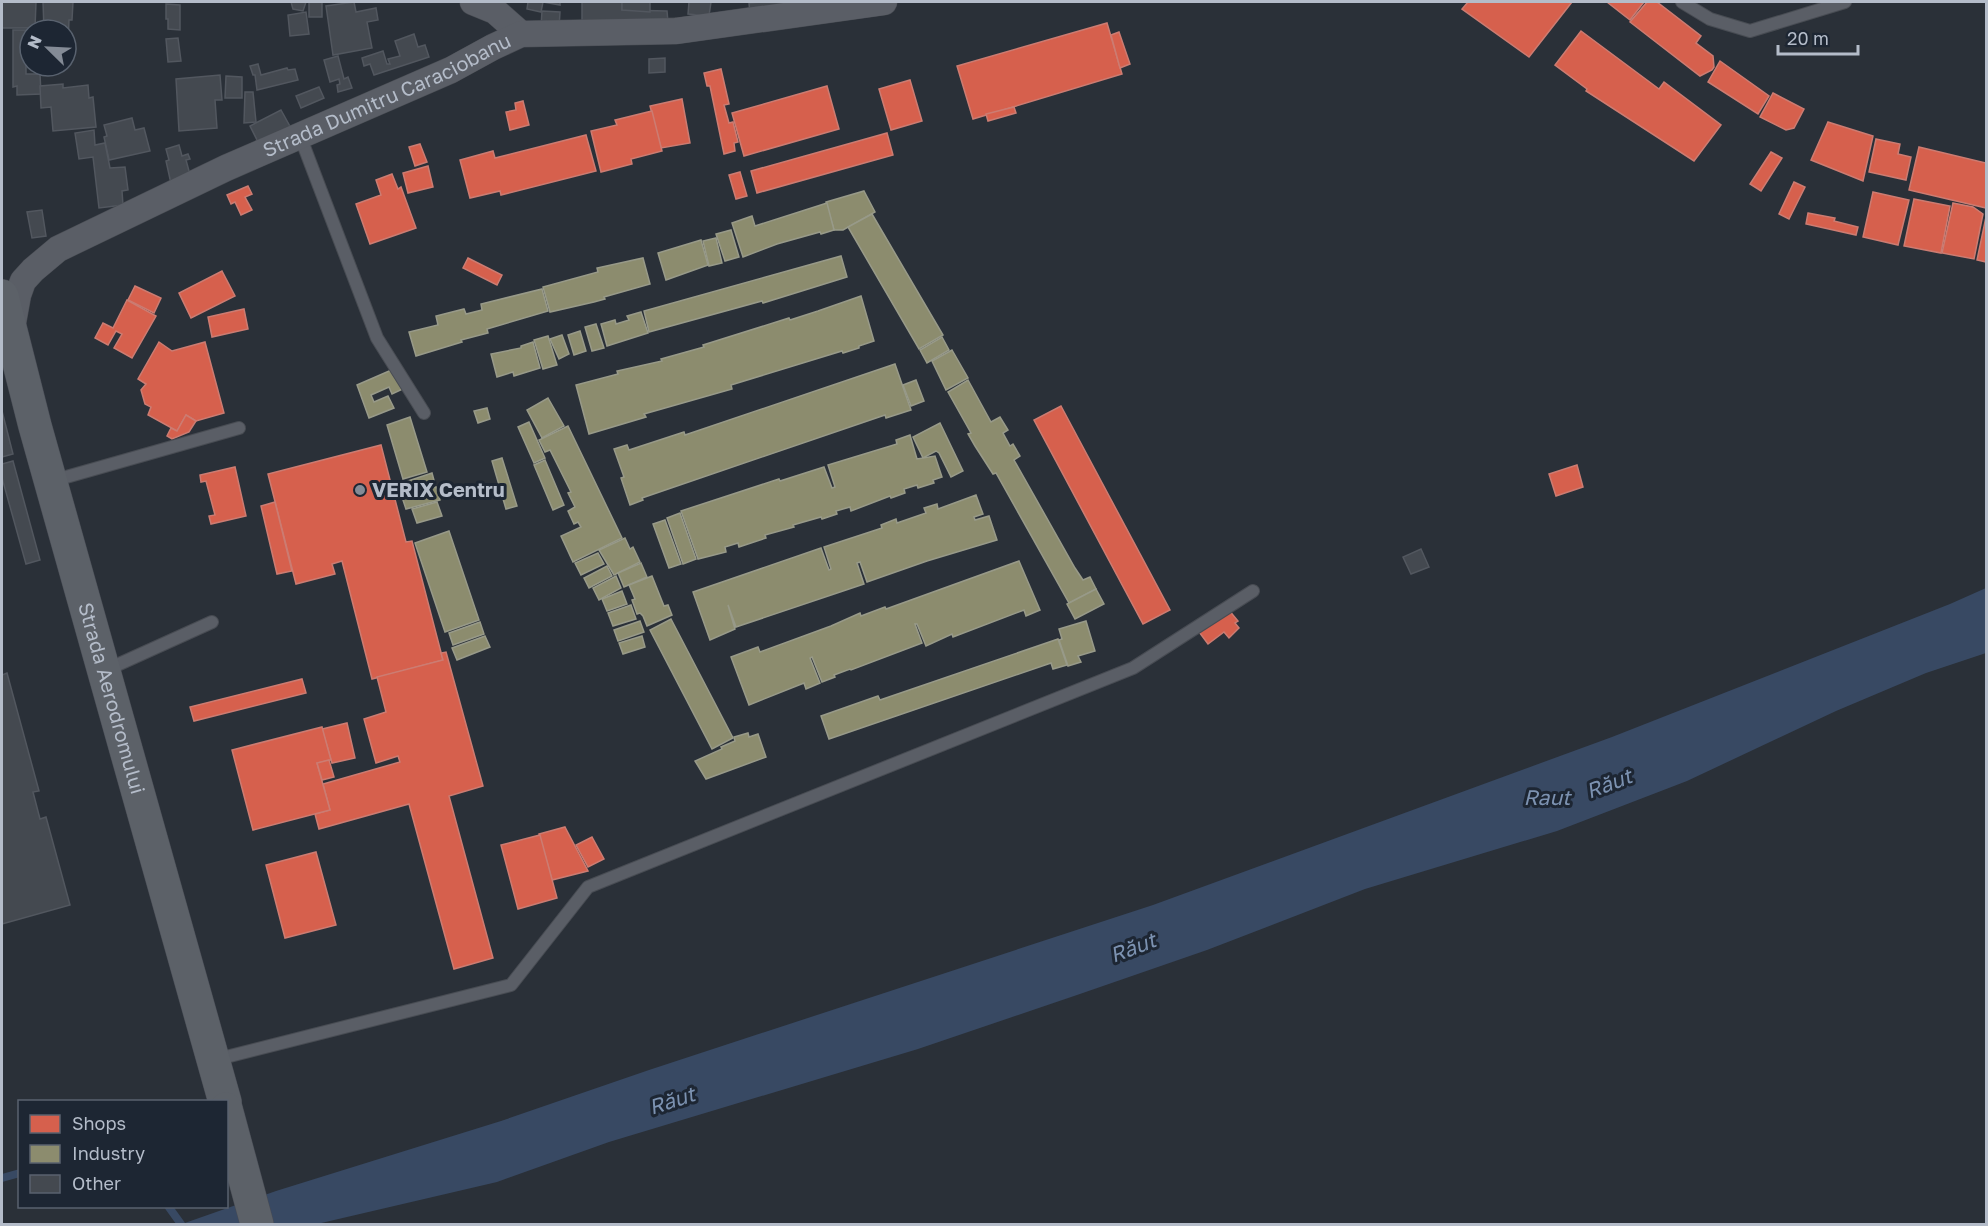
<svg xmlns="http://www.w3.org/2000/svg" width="1988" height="1226" viewBox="0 0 1988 1226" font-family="'Golos Text',sans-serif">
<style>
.water{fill:#384963}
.shops{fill:#d6604d;stroke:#cc7c72;stroke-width:1.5}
.industry{fill:#8c8c6e;stroke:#989a89;stroke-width:1.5}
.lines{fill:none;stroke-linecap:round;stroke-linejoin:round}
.stream{stroke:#384963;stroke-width:8}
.building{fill:#444950;stroke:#52575f;stroke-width:1.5}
.lane-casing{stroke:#484c53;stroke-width:14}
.street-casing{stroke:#484c53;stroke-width:27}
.primary-casing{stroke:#484c55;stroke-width:34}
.lane{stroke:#5a5e66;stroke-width:12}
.street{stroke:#5a5e66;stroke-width:26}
.primary{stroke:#5c6168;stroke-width:33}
.poi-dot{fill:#848b96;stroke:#1d2633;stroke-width:2}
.labels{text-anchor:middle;stroke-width:6;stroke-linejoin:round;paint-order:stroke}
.street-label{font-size:20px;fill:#b4bcc9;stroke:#1d2633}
.poi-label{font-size:20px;font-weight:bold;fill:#b4bcc9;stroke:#1d2633;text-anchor:start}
.water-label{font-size:21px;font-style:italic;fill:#7c92b1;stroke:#1d2633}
</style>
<rect width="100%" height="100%" fill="#2a3038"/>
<path class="water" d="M1986,588V653L1926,673L1836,711L1687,781L1557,831L1365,889L1207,950L1077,995L918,1049L609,1142L497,1182L317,1224H182L276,1191L501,1121L649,1070L1153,905L1612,737L1950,604Z"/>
<g class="shops">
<path d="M1468,2H1572L1529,57L1462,9Z"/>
<path d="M1607,2H1644L1630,20Z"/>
<path d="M1647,2H1657L1701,36L1696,43L1713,56L1714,67L1712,70L1700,76L1630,22Z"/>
<path d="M1107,23L1122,74L973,119L957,66Z"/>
<path d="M1581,31L1659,89L1664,82L1721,125L1694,161L1586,91L1587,89L1555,65Z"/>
<path d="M1119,32L1130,64L1120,68L1111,35Z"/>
<path d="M1720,61L1769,96L1758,114L1708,82Z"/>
<path d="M721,69L729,104L724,105L729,123L733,122L738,142L734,143L735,151L724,154L710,86H707L704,73Z"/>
<path d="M910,80L922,121L891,130L879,89Z"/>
<path d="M827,86L839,129L744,156L732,113Z"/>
<path d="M1773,93L1804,109L1794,128L1786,130L1760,117Z"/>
<path d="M682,99L690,143L661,148L650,106Z"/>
<path d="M523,101L529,125L510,130L506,112L516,110L515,103Z"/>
<path d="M1014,107L1016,113L988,121L986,114Z"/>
<path d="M652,111L662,151L631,159L632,164L601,172L591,131L617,125L615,120Z"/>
<path d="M1828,122L1873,136L1863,181L1811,160Z"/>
<path d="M887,133L893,155L757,193L751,171Z"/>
<path d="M586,135L596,171L501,195L500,191L470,198L460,160L493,151L495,158Z"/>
<path d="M1876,139L1900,144L1898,154L1911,157L1906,180L1869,172Z"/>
<path d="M420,144L427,162L415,166L409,147Z"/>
<path d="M1919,147L1986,163V208L1909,190Z"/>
<path d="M1771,152L1782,158L1761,191L1750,184Z"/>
<path d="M428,166L433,187L408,193L403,173Z"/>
<path d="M740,172L747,196L736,199L729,175Z"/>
<path d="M392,174L398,189L401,187L416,228L370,244L356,204L381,195L376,180Z"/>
<path d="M1794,182L1805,187L1789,219L1779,214Z"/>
<path d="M248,186L252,194L245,197L252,210L241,215L235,202L231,204L227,195Z"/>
<path d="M1873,192L1909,200L1898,245L1863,237Z"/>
<path d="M1914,199L1950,206L1941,253L1904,246Z"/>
<path d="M1953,203L1973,207L1983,214L1974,259L1942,253Z"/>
<path d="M1808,213L1835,218L1834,221L1858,227L1856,235L1806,224Z"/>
<path d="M1986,217V262L1977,260Z"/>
<path d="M468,258L502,275L497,285L463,268Z"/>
<path d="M222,271L235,296L191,318L179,293Z"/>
<path d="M135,286L161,298L154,313L128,300Z"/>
<path d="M127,300L156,316L132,358L114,348L122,334L116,331L108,345L95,338L103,323L113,328Z"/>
<path d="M244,309L248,329L212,337L208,317Z"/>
<path d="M159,342L172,351L205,342L224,413L196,421L186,415L177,431L148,415L151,407L145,404L141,390L146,384L138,379Z"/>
<path d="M1061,406L1170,610L1143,624L1034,420Z"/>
<path d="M186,415L196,421L189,432L172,439L167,436L171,428L177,431Z"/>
<path d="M381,445L406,542L412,541L443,660L372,679L342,561L332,564L335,574L296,584L268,474Z"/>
<path d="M1577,465L1583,487L1556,496L1549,474Z"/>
<path d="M235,467L246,516L211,524L209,516L215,515L206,481L201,482L200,475Z"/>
<path d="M275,502L292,571L277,574L261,506Z"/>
<path d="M1228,609L1238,621L1235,623L1239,628L1229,638L1224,632L1208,644L1199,632Z"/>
<path d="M446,652L483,786L449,796L493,958L454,969L409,804L319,829L315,814L330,810L323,784L400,762L398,756L376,763L364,719L386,712L377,677L443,660L441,653Z"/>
<path d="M302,679L306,693L194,721L190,707Z"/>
<path d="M347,723L355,758L332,763L322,729Z"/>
<path d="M322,727L331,760L317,763L330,810L253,830L232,750Z"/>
<path d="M329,760L334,777L322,780L317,763Z"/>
<path d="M565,827L588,871L552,880L539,834Z"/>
<path d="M540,835L557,898L518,909L501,845Z"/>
<path d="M592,837L604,859L588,867L576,845Z"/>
<path d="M316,852L336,925L285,938L266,865Z"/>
</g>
<g class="industry">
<path d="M864,191L875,212L843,230H834L826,202Z"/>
<path d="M827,203L834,230L821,234L820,232L777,244L743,257L732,223L752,216L755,226Z"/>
<path d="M872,214L943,335L919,349L848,227Z"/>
<path d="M731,230L739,257L725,261L716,234Z"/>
<path d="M716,238L722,263L709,266L703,241Z"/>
<path d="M701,240L708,265L666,280L658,253Z"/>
<path d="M841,256L847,277L763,303L762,301L649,332L644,311Z"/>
<path d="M643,258L650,284L604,297L605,299L594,302L550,312L543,287L598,272L597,268Z"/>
<path d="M542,289L548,311L487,329L488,333L461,340L462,342L416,356L409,332L438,325L436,316L464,309L466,314L482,310L481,304Z"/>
<path d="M861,296L874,341L859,346V348L843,353L842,351L731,385L732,389L644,414L646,417L589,434L576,385L618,374L617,371L662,361L661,359L704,347L703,345L789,318L790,320L818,311Z"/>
<path d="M641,312L648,333L607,346L601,324L615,320L616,324L629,320L627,316Z"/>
<path d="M596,324L604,348L592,351L585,327Z"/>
<path d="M580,331L586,351L574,355L568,335Z"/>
<path d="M562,335L569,354L559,359L550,339Z"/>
<path d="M548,336L557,365L543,369L534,340Z"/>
<path d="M942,337L949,350L927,363L920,350Z"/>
<path d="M533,342L540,368L514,376L513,372L497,377L491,354L521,348V346Z"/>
<path d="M952,350L968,378L946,390L932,361Z"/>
<path d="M895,364L911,410L886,418L885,415L642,498L643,500L630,505L621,478L624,477L614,449L627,445L629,450L684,432L685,435Z"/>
<path d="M396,368L405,388L392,394L389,387L371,395L374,402L388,396L394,408L369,418L357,385Z"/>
<path d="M916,380L924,401L911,406L903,385Z"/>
<path d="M968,380L991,422L1000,417L1008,430L1003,433L1010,446L1013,444L1020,456L1014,460L1075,568L1083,580L1090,577L1096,589L1069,603L996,473L993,474L975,446L968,434L971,433L948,392Z"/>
<path d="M548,398L564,426L542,438L527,410Z"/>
<path d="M487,408L490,419L478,423L474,411Z"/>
<path d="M410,417L427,472L403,479L387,425Z"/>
<path d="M529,422L545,458L534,463L518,427Z"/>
<path d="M940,423L963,471L951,477L939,453L936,451L923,458L913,437Z"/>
<path d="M568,426L622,538L573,562L561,536L581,527L578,522L574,524L568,511L575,507L568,493L571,492L550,450L545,452L539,440Z"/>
<path d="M910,435L917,459L935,456L942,477L933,480L934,483L918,488L917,485L904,489L905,493L891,498L890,496L851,511L850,507L836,511L837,514L822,519L821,517L793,525L794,527L765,535L766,538L739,547L738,543L725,547L726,552L698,559L681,511L779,479L780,481L824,467L832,488L835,487L828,465L897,444L896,440Z"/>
<path d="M502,458L517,506L506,509L492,461Z"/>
<path d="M545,460L564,505L553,510L534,465Z"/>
<path d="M432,473L435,484L408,493L405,482Z"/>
<path d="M436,487L440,500L406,509L402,497Z"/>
<path d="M976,495L983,514L974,517L975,520L989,516L997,540L927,561L867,582L860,562L857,563L864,584L736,627L728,605L735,629L710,640L693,592L821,548L829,570L831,569L824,547L882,528L881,525L896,519L897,523L926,513L924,508L937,504L938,509Z"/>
<path d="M437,502L442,516L417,523L412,509Z"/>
<path d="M680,513L696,559L683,564L667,518Z"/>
<path d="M665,520L681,564L669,568L653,524Z"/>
<path d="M449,531L479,620L445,632L415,543Z"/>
<path d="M625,538L630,549L633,547L640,562L614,575L599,550Z"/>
<path d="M598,553L604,564L581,575L575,563Z"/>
<path d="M1019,561L1040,610L1026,616L1024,610L953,637L952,634L926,646L917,624H915L922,643L851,670L850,669L834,675L835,677L822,682L812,657L810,658L820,683L806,689L804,683L749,705L731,657L758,647L760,652L831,626L860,613L861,616L885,607L886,609Z"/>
<path d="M641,563L647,577L624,587L618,573Z"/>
<path d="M607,566L612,576L589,588L584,578Z"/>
<path d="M616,576L621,588L599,600L593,588Z"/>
<path d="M652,576L664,606L668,605L672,615L647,626L643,616L640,613L637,614L632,600L635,599L629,585Z"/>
<path d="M1096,589L1104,604L1075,619L1067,604Z"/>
<path d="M622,591L627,604L607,611L602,599Z"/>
<path d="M631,605L636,619L613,626L608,613Z"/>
<path d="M671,619L733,738L712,749L650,630Z"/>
<path d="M640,621L644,632L618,641L614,630Z"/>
<path d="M1086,621L1095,651L1078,656L1081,662L1068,666L1059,640L1062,639L1059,629Z"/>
<path d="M480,622L484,634L453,645L449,633Z"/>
<path d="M485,636L490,647L457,660L452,648Z"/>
<path d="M642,636L645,647L623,654L619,643Z"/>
<path d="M1058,639L1067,665L1053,669L1051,663L829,739L821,716L878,696L880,700Z"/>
<path d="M748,733L749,737L758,734L766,757L706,779L695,761L722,749L721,747L735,741L734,737Z"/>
</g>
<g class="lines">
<g class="stream">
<path d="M2,1178L20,1173"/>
<path d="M168,1206L181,1224"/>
</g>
</g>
<g class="building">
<path d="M2,2H36L35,28H2Z"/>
<path d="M43,2H73L72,20H69L68,44L66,43V30H44Z"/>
<path d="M291,2H306L303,11L293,9Z"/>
<rect x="309" y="2" width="13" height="15"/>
<path d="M354,2L356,12L376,8L378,20L367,22L372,48L333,55L326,6Z"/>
<path d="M528,2H560V5L543,2L541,12L527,9Z"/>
<path d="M582,2H622V10L667,11L668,22L582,21Z"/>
<path d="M622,2H650V12L622,10Z"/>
<path d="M689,2H711L709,16L688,14Z"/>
<path d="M762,2H815L750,15L749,3Z"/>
<path d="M166,4L180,5V30L168,29V19H166Z"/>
<path d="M542,11L560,12L559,28L541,27Z"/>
<path d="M306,12L309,34L290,36L288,15Z"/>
<path d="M13,30H27V35H30V65H26V74H40L41,94L17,95V86L13,87Z"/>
<path d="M414,34L418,47L425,45L429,57L374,75L370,64L364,66L362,58L383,51L387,64H390L388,59L400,56L395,41Z"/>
<path d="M178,38L181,61L168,62L166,39Z"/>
<path d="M338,56L344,79L348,77L352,88L338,92L337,85L340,84L339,79L330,82L324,60Z"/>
<path d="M665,58V72L649,73V59Z"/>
<path d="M258,64L261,75L287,68L288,70L295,69L298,80L257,90L255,75H253L250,66Z"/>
<path d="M220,75L222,100H215L217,128L179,131L176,79Z"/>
<path d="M226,76L242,77V98H225Z"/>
<path d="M63,84V88L88,85L89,98L93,97L96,127L53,131L51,107L41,108L40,86Z"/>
<path d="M319,87L324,98L301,108L296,96Z"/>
<path d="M245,92H253L256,122L244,123Z"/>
<path d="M281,110L292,130L260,146L250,126Z"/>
<path d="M132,118L135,130L144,128L150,151L109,160L104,137L107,136L104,125Z"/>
<path d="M94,130L95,145L105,143L110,168L125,167L128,190L122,191L123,205L99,208L93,157L79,159L75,133Z"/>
<path d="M179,145L182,156L188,154L190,159L186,160L192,182L172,188L166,161L169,160L166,149Z"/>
<path d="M42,210L46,236L32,238L27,212Z"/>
<path d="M2,411L13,454L2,457Z"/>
<path d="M13,461L40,560L26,564L2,478V464Z"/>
<path d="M1421,549L1429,567L1411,574L1403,557Z"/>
<path d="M7,673L39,791L33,792L40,819L46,817L70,905L2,924V675Z"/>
</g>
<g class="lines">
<g class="lane-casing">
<g id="lane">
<path d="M1682,2L1710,19L1750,31L1845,2"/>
<path d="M300,136L377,338L424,413"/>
<path d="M52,481L239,428"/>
<path d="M106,670L212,622"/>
<path d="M214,1060L511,985L588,887L1133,668L1253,591"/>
</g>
</g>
<g class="street-casing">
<g id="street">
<path d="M473,2L495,11L521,34"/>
<path id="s1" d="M12,328L18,295L23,281L33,270L58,249L226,168L451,70L493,47L521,34L676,31L884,2"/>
</g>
</g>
<g class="primary-casing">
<g id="primary">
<path id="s2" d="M2,296L35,426L225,1102"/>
<path d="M226,1109L257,1224"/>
</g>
</g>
<use href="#lane" class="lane"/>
<use href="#street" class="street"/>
<use href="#primary" class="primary"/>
</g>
<circle class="poi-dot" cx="360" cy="490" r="6"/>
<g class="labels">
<g class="street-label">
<text dy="7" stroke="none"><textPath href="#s1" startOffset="459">Strada Dumitru Caraciobanu</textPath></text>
<text dy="7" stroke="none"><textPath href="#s2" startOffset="417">Strada Aerodromului</textPath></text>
</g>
<g class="poi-label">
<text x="372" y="497">VERIX Centru</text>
</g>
<g class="water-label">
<text transform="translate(1609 784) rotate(-21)" y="7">Răut</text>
<text x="1547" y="805">Raut</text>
<text transform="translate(1133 948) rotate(-21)" y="7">Răut</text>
<text transform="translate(672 1101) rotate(-18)" y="7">Răut</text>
</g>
</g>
<rect width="1988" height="1226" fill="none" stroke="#b4bcc9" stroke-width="6"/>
<rect x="18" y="1100" width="210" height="108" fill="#1d2633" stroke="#59626f" stroke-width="1.5"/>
<rect x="30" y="1115" width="30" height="18" fill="#d6604d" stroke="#59626f" stroke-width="1.5"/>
<text x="72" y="1130" font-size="18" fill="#b4bcc9">Shops</text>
<rect x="30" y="1145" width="30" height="18" fill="#8c8c6e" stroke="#59626f" stroke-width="1.5"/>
<text x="72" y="1160" font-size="18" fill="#b4bcc9">Industry</text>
<rect x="30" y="1175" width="30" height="18" fill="#444950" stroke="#59626f" stroke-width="1.5"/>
<text x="72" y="1190" font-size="18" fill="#b4bcc9">Other</text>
<g transform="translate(48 48) rotate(294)"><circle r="28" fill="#1d2633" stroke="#59626f" stroke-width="1.5"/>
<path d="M0-4.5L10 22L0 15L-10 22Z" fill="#848b96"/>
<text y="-9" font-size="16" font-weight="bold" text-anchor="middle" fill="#b4bcc9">N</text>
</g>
<path d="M1778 45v9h80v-9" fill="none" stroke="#b4bcc9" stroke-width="3"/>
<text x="1787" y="45" font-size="18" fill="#b4bcc9" stroke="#1d2633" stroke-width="4.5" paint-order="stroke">20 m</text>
</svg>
